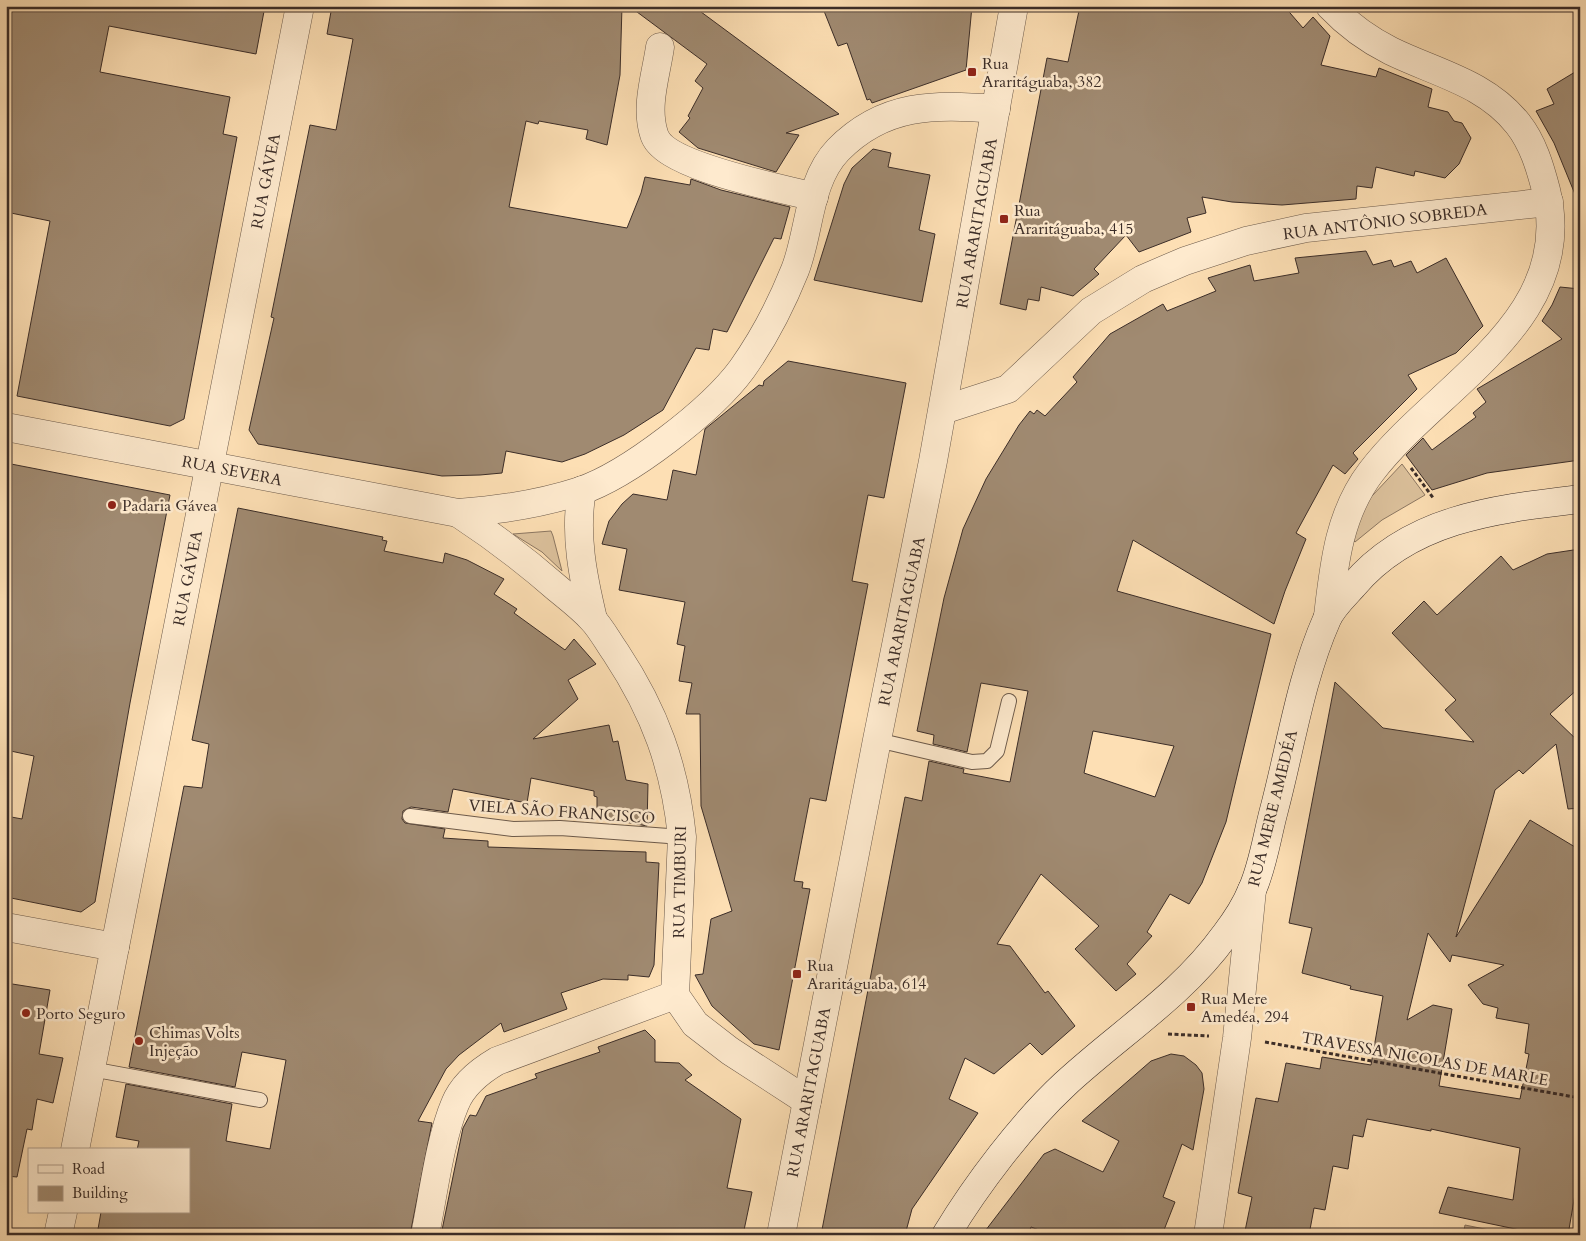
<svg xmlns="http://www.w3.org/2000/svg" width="1586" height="1241" viewBox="0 0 1586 1241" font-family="Cardo,serif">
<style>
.green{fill:#dcc19c;stroke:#8c7762}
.water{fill:#bba284;stroke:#88735f}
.building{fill:#a08a71;stroke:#3b2d28;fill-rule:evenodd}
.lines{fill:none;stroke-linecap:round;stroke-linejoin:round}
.service-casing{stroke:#6c5a4b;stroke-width:16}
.minor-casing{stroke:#6c5a4b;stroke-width:29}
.tertiary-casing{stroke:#6c5a4b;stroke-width:29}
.secondary-casing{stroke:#3b2d28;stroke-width:29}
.path{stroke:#3b2d28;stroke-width:3;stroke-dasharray:4 2.5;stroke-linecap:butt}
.service{stroke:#feeace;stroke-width:14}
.minor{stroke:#feeace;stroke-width:28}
.tertiary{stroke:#feeace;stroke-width:28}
.secondary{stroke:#feeace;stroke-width:28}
.poi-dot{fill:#8f2418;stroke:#feeace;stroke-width:2}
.labels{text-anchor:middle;stroke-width:5;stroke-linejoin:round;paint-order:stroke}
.poi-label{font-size:16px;fill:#3b2d28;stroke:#feeace;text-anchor:start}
.street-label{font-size:16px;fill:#3b2d28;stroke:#feeace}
</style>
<rect width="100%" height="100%" fill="#fddfb4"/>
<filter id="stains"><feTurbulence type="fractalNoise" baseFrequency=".004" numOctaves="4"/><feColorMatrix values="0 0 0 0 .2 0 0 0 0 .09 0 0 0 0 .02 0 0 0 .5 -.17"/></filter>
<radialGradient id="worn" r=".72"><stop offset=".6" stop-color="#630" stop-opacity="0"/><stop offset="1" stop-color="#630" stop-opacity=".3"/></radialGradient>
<g class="green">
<path d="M1402,464L1425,495L1382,520L1355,542L1349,535L1358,511Z"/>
<path d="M551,531L553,536L562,571L542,552L513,534Z"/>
</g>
<path class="water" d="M1465,1225L1514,1235H1463Z"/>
<g class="building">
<path d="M6,6H265L256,54L109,26L100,72L230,97L223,134L237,137L184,419L170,426L17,396L50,221L6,212Z"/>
<path d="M332,6H622L620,75L607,145L586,139L588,130L539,121L538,124L526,121L509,207L627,228L641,193L645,177L690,185L691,179L721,190L790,207L781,239L774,238L727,332L713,329L709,350L696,348L663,410L624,435L585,454L562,462L506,451L502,473L480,475L442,476L258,444L249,430L274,318L271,317L310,125L336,130L353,39L327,34Z"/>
<path d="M629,6H693L839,114L786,133L799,135L776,172L698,148L679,132L690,118L688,116L703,88L695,81L707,64Z"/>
<path d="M822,6H972L966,70L872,103L870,99L867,100L847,43L838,46Z"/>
<path d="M1080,6H1284L1303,28L1313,17L1330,36L1321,65L1376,77L1379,68L1432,89L1428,107L1448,112L1454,121L1462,123L1471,138L1459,164L1445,178L1415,171L1414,176L1376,167L1372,188L1357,186L1356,199L1282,205L1232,202L1202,197L1206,213L1187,218L1191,232L1139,252L1126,235L1094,269L1099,274L1073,296L1041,287L1039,301L1028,299L1026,310L1000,304L1047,58L1068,62Z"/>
<path d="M1580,69V204H1579L1554,143L1536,111L1554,104L1547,89Z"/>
<path d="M873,149L891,153L888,167L930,175L919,230L935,234L922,302L814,280L844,184L852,168Z"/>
<path d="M1366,251L1373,265L1391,260L1394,267L1411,261L1417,273L1446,258L1483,326L1456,353L1408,375L1417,389L1353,453L1358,459L1345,474L1333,465L1296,533L1306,539L1285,591L1274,624L1133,540L1117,591L1271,634L1226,822L1202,883L1189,904L1170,894L1147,932L1152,936L1127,964L1136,974L1116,991L1075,949L1099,926L1041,874L997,944L1010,946L1045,993L1048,991L1075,1026L1042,1055L1030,1043L994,1074L965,1058L949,1099L978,1113L912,1209L905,1235H821L905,797L922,801L929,761L964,769L963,773L1010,782L1028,691L981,683L967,752L933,744L934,735L917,731L944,598L963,529L986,479L1019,425L1030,411L1034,414L1037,410L1045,416L1077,382L1073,377L1110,334L1163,304L1167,311L1216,291L1208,278L1250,265L1254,281L1299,273L1295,258ZM1093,731L1174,746L1155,797L1084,773Z"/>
<path d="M1560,287L1580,289V460L1487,473L1432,490L1406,455L1423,438L1432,450L1476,417L1473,413L1486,402L1477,389L1562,339L1542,321L1552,305Z"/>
<path d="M788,361L906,383L884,498L868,495L861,532L852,581L868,584L826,801L810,798L802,839L794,881L803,882L802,888L810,889L779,1050L754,1044L712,1006L695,975L703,974L711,919L732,911L701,806L700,714H686L692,683L679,681L685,646L677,644L685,602L619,590L627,549L602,544L609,521L622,504L633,494L667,500L673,470L696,475L705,429L759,385L763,386L764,381Z"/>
<path d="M6,463L170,495L130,703L95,902L81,912L6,897V816L22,819L34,756L6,750Z"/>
<path d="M238,508L383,537L382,540L387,541L384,551L443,563L445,553L467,560L504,579L494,594L517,609L514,613L565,650L574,639L596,664L568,680L578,699L533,739L609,725L613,742L618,741L626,780L648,784L647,826L597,817V797L594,796V791L531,778L527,803L453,789L448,812L411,807L403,811L402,819L405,823L445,829L443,838L488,841V847L646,852V862L659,863L654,965L649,977L628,975V980L603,979L561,993L567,1009L504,1032L501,1023L459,1055L446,1069L418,1121L432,1123L410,1235H97L101,1212H189V1150H137L139,1141L116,1137L126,1084L232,1104L226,1141L270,1149L286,1060L242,1052L235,1087L129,1067L184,786L202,788L209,744L192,740Z"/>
<path d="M1580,549V687L1550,714L1580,743V808L1568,809L1556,744L1523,774L1519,770L1495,790L1456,937L1530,820L1580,850V1165L1568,1235H1544L1439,1213L1448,1187L1513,1200L1520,1148L1431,1129V1131L1367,1119L1363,1137L1353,1135L1348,1169L1333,1166L1325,1210L1314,1208L1309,1235H1262L1245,1231L1252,1197L1238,1193L1256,1098L1278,1102L1286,1063L1320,1069L1322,1057L1371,1065L1383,996L1350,989L1351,986L1302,973L1312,928L1289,923L1335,682L1383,728L1474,742L1445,710L1456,700L1392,633L1424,601L1437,615L1501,556L1513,570L1547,554ZM1428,933L1450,962L1452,955L1504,965L1468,985L1483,1004L1498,1008L1496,1018L1529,1024L1525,1053L1529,1054L1520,1099L1439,1086L1452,1009L1433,1005L1407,1020Z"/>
<path d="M6,983L50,990L39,1054L63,1058L53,1103L37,1099L32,1130L27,1129L17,1177L6,1176Z"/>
<path d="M645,1030L655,1040V1062L679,1063L692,1075L685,1080L741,1119L727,1188L752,1192L743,1235H441L463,1128L470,1115L476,1116L486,1096L537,1078L535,1074L600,1052L598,1047Z"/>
<path d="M1171,1054L1184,1056L1196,1065L1202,1073L1204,1089L1193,1150L1182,1144L1163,1197L1175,1202L1162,1235H1052L1031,1227L1028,1235H982L1044,1154L1055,1149L1103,1172L1119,1141L1082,1121L1151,1061Z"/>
</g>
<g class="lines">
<g class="service-casing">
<g id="service">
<path d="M877,740L972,762L987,761L997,751L1009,701"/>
<path d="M410,816L513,829L560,828L682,837"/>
<path d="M91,1069L260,1100"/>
</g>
</g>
<g class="minor-casing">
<g id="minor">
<path d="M660,47C656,75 645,106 654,134C663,167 782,188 814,197"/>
<path d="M943,410L1008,389L1091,311L1143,279L1185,261L1246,241L1306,228L1549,202"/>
<path d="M6,427L458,513C500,510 540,504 580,491C628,475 712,410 742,369C764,338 781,305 795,270C810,232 808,181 838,150C884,103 935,104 996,109"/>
<path d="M582,490C574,534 583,577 593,619"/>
<path d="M458,513C493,536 526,561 558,589C569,598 582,608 592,619C601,628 608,642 616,653C655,712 675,767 682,837L675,995L695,1024L730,1051L807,1101"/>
<path d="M1328,616C1334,564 1339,514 1371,472C1437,385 1578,320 1546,190C1540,167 1533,143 1518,124C1486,83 1436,73 1391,51C1369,40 1347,24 1330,6"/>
<path d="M6,927L115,947"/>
<path d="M425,1235C433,1196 440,1139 455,1104C463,1084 480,1071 497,1061L675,995"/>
<path d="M1208,1235L1237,1038L1252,890"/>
</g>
</g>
<g class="tertiary-casing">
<g id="tertiary">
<path d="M75,1150L300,6"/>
<path d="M58,1235L63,1212"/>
<path d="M781,1235L877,740L933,461L1014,6"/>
</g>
</g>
<g class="secondary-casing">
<path id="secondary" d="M946,1235C976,1185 1023,1123 1065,1084C1119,1034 1182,995 1225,935C1235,922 1246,905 1252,890C1263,866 1267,836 1274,810C1291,746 1300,680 1327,619C1332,607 1344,596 1353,586C1410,518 1496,509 1580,499"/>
</g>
<g class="path">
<path d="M1411,468L1434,499"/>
<path d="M1168,1034L1209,1036"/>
<path d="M1265,1042L1580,1098"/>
</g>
<use href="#service" class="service"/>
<use href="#minor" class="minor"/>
<use href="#tertiary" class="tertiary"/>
<use href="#secondary" class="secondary"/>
</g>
<g class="poi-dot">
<rect x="967" y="67" width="10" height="10" rx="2.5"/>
<rect x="999" y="214" width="10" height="10" rx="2.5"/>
<circle cx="112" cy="505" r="5"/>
<rect x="792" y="969" width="10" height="10" rx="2.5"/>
<rect x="1186" y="1002" width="10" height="10" rx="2.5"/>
<circle cx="26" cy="1013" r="5"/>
<circle cx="139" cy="1041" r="5"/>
</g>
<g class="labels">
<g class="poi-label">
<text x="982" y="69">Rua<tspan x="982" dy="18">Araritáguaba, 382</tspan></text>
<text x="1014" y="216">Rua<tspan x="1014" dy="18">Araritáguaba, 415</tspan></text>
<text x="122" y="511">Padaria Gávea</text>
<text x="807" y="971">Rua<tspan x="807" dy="18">Araritáguaba, 614</tspan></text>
<text x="1201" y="1004">Rua Mere<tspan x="1201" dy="18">Amedéa, 294</tspan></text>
<text x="36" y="1019">Porto Seguro</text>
<text x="149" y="1038">Chimas Volts<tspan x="149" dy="18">Injeção</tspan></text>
</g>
<g class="street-label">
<text transform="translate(265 181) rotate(-79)" y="6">RUA GÁVEA</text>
<text transform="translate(1385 221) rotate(-7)" y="6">RUA ANTÔNIO SOBREDA</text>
<text transform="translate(976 223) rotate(-80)" y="6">RUA ARARITAGUABA</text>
<text transform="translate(232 470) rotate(11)" y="6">RUA SEVERA</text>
<text transform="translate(187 578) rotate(-79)" y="6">RUA GÁVEA</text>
<text transform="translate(901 621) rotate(-78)" y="6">RUA ARARITAGUABA</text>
<text transform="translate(1272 808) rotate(-76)" y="6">RUA MERE AMEDÉA</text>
<text transform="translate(562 811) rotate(4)" y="6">VIELA SÃO FRANCISCO</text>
<text transform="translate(679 882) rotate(-89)" y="6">RUA TIMBURI</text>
<text transform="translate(1425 1058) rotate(10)" y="6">TRAVESSA NICOLAS DE MARLE</text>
<text transform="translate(808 1092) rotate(-79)" y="6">RUA ARARITAGUABA</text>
</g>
</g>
<rect width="1586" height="1241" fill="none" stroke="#fddfb4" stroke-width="25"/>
<rect x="8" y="8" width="1571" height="1226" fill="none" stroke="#3b2d28" stroke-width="2.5"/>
<rect x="12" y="12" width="1561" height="1216" fill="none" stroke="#3b2d28"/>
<rect x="28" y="1148" width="162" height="65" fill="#feeace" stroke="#b09e8c"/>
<rect x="38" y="1165" width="25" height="8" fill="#feeace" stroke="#b09e8c"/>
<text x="72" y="1174" font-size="15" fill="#3b2d28">Road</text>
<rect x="38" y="1186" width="25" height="15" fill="#a08a71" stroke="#b09e8c"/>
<text x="72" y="1198" font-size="15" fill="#3b2d28">Building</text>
<rect width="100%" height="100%" filter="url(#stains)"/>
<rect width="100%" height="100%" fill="url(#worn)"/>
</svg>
